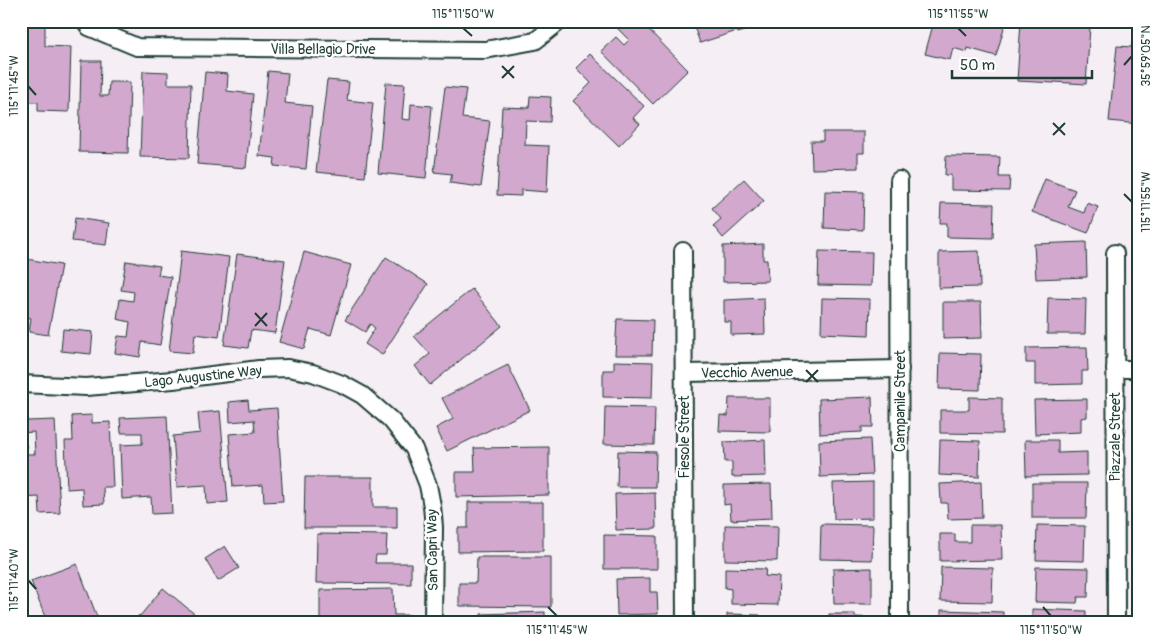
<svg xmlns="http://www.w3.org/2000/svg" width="1160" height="643" viewBox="0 0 1160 643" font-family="Pangolin,sans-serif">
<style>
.building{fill:#d2a8ce;stroke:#1f3d34}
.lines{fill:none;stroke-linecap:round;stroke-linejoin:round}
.street-casing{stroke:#1f3d34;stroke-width:20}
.street{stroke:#fff;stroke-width:16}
.ticks{fill:none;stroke:#1f3d34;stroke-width:2}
.labels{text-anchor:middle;stroke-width:5;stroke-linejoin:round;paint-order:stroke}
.street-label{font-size:14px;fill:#1f3d34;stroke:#fff}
.neatline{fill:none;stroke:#1f3d34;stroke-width:2}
.ticks-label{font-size:12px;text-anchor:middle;fill:#1f3d34}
</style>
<rect width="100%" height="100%" fill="#f6eef5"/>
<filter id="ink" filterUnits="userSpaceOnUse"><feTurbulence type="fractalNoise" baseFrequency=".02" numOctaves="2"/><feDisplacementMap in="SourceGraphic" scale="10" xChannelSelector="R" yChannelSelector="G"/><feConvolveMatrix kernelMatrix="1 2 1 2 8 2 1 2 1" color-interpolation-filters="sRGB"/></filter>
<g filter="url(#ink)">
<g class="building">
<path d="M610,21H640L688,70L653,104L601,51L616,37L624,45L629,40Z"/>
<path d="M692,21H766L767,23L738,33L737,31L700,43Z"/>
<path d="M934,21H1006L996,56L968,48L967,52L953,48L950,60L925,54Z"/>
<path d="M1021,21H1062V25L1090,27L1086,84L1054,82V83L1017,81Z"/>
<path d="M24,24L45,25V46L71,47L69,112L38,111V102L21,101Z"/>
<path d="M1132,42L1139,43V124L1109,121L1117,46L1132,47Z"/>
<path d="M590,54L644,106L633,118L640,124L619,146L573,101L591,83L576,68Z"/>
<path d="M81,61H101L100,96H108L109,82H130L128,153L79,152Z"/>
<path d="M143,71L168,72V84H191L189,158L140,157Z"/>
<path d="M268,71L288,73L285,103L312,106L306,169L274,166L275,158L259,156Z"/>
<path d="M205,72L228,74L227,91L253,94L246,168L197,164Z"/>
<path d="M327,80L349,82L347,100L373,103L365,177L316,172Z"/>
<path d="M386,83L405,84L402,119L410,120L411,104L432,106L426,178L378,173Z"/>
<path d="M445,87L466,89L462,118L490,121L481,187L450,183L452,174L434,172Z"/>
<path d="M530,96L551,97L550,122L526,121L525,145L549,146L547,192L521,190V196L497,195L502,107L529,108Z"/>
<path d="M823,132H864V153H858V168L812,169L811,141H823Z"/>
<path d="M946,156L1000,157L999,177H1010L1009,191L951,190V175H945Z"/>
<path d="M744,179L764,201L723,238L713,226L721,219L712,208Z"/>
<path d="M1045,179L1075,190L1068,207L1084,213L1087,203L1098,207L1088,233L1032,212Z"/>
<path d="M825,191L864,192L863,230L824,228Z"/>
<path d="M941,203L994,204L993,238L947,237V223H940Z"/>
<path d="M75,218L109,223L106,245L72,241Z"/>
<path d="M1086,242L1087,277L1036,279L1034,244Z"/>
<path d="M763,244V260H767L768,281L723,282V246Z"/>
<path d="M181,251L229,257L219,337L195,334L193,353L169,351Z"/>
<path d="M819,251L872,252L871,286L818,285Z"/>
<path d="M979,251L980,287L939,288V252Z"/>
<path d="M304,252L351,265L331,335L310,329L304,349L279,342Z"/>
<path d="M237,254L285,260L275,333L251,330L248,348L224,345Z"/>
<path d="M386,257L428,284L382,355L365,344L375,328L370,324L365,332L345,320Z"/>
<path d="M21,258L61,265L48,335L29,332L31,318L26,317L21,340Z"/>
<path d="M126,261L160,266L158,275L171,277L160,345L142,342L140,357L115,353L118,336L128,337L130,322L117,319L120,299L133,301L134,292L121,290Z"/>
<path d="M472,289L502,326L430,385L415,366L430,354L414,336Z"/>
<path d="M764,298L765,334L731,335V322H724V300Z"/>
<path d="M822,298L870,299L869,335L821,333Z"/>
<path d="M1048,298L1086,299L1085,334H1047Z"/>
<path d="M943,302H981L982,338L943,339Z"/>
<path d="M617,319L653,320L652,355H615Z"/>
<path d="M63,329L93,332L91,354L61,351Z"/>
<path d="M1087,347L1088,371H1082V384L1035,385V363H1026V348Z"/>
<path d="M940,353L981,354L980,390L939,389Z"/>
<path d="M614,361L653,362L652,398L603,397V370H614Z"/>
<path d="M508,365L530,410L447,451L436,428L453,419L442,398Z"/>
<path d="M872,397L873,427H862V432L820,434L819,399Z"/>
<path d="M969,397L1002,398V434L940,433V410H969Z"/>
<path d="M729,398H770V432L719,431L720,415L728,416Z"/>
<path d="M1087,399V417L1081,418V432L1035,434L1034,400Z"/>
<path d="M248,400L249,410L277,408L283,501L264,502L263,485L233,487L229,434L255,432L254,420L230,422L229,402Z"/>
<path d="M605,407L655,408L654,445L604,444Z"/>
<path d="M220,411L228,502L207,504L206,485L177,487L173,436L200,433L198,413Z"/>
<path d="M27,412V421L55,420L60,513L40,514L39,497L21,498V444H26L27,454H35L34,432L21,433V413Z"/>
<path d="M92,415V423L110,422L113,487H103L104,504L83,505L82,488L67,489L65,441H73L72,416Z"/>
<path d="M167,416L172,513L152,514L151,497L122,499L120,445L142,444V433H121L120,418Z"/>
<path d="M870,439L872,475L820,477L819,441Z"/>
<path d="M765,440L766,476L732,477V462H725L724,442Z"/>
<path d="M940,440L980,441L979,477L939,475Z"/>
<path d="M1025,440H1058V453L1087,452V475L1026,476Z"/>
<path d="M549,447V495L456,497V472H475L474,448Z"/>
<path d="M618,451L656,452L655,487H617Z"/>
<path d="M305,477H373V507H397V528H304Z"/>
<path d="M873,482V518L834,519L833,483Z"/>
<path d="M981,482L982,518L948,519L947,503H941L940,484Z"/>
<path d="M1032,483H1087L1086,518H1032Z"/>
<path d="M771,484L772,518L731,520L730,504L724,505V485Z"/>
<path d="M655,493L656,529L616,530L615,494Z"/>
<path d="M468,502H543V551L458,552V528H468Z"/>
<path d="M821,524L873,525L872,560L820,559Z"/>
<path d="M725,525L778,526L777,561L725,560Z"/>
<path d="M970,525H1001L1002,560L940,561V534H955V542H970Z"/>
<path d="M1037,525L1085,526L1084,561L1036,560Z"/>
<path d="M317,534L387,535L386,555H376L375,563H411V584L316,583Z"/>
<path d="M604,535L657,536V569H604Z"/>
<path d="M225,546L239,568L218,581L205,559Z"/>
<path d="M477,557H551V607L459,606V583H476Z"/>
<path d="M77,564L99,622H47L31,581Z"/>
<path d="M941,567L993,568L992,602L940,601Z"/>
<path d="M1036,567L1089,568L1088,597H1078L1077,603L1035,602Z"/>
<path d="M725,568L766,569L765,576L779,577L778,605L731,604V589L725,588Z"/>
<path d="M872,568V604H834L833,569Z"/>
<path d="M650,578V592H657L658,614L617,615L616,579Z"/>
<path d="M163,588L197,616L192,622H133L139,615L140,616Z"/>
<path d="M393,589L394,615H411V622H320V590Z"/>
<path d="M1032,609L1086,611V622H1032Z"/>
<path d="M941,610L1003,612V622H941Z"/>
<path d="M545,612V622H481V614Z"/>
<path d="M727,614L760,615V619H777L776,622H727Z"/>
<path d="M829,614H855V617L873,618V622H828Z"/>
</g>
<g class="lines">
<g class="street-casing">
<g id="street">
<path d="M85,21L89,27L137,47L485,50L535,41L560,21"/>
<path d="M899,180L900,622"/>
<path d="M683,251L685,622"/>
<path d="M1115,253L1116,622"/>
<path d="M1115,369H1139"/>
<path d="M684,373L900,369"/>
<path d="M21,384L86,387L173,380L259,369L288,368L313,373L342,384L362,395L391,420L414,449L428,485L432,506L434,527L433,622"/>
</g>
</g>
<use href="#street" class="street"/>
</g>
</g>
<path class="ticks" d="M463,28L472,36M958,28L966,36M1124,65L1132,56M502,66L514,78M502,78L514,66M28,86L36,95M1053,123L1065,135M1053,135L1065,123M1124,194L1132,202M255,313L267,326M255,326L267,313M806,370L818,382M806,382L818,370M28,580L36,589M548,607L557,616M1043,607L1051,616"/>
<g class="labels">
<g class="street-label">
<text x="323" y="54">Villa Bellagio Drive</text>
<text transform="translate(747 372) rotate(-1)" y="5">Vecchio Avenue</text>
<text transform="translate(203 376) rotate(-6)" y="5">Lago Augustine Way</text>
<text transform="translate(900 401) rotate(-90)" y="5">Campanile Street</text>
<text transform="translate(684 437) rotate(-90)" y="5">Fiesole Street</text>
<text transform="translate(1115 437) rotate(-90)" y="5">Piazzale Street</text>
<text transform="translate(432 550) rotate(-91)" y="5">San Capri Way</text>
</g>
</g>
<rect width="1160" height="643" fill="none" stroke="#fff" stroke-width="55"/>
<path d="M952 70v8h140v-8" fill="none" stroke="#1f3d34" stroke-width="2.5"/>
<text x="960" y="70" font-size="15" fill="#1f3d34" stroke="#ffffff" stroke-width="4" paint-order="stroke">50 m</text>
<rect x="28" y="28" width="1104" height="588" class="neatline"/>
<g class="ticks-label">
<text x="463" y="18">115°11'50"W</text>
<text x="958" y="18">115°11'55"W</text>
<text transform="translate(1146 56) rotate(-90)" y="4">35°59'05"N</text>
<text transform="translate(14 86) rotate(-90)" y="4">115°11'45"W</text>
<text transform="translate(1146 202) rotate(-90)" y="4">115°11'55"W</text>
<text transform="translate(14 580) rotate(-90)" y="4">115°11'40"W</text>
<text x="557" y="634">115°11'45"W</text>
<text x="1051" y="634">115°11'50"W</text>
</g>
</svg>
